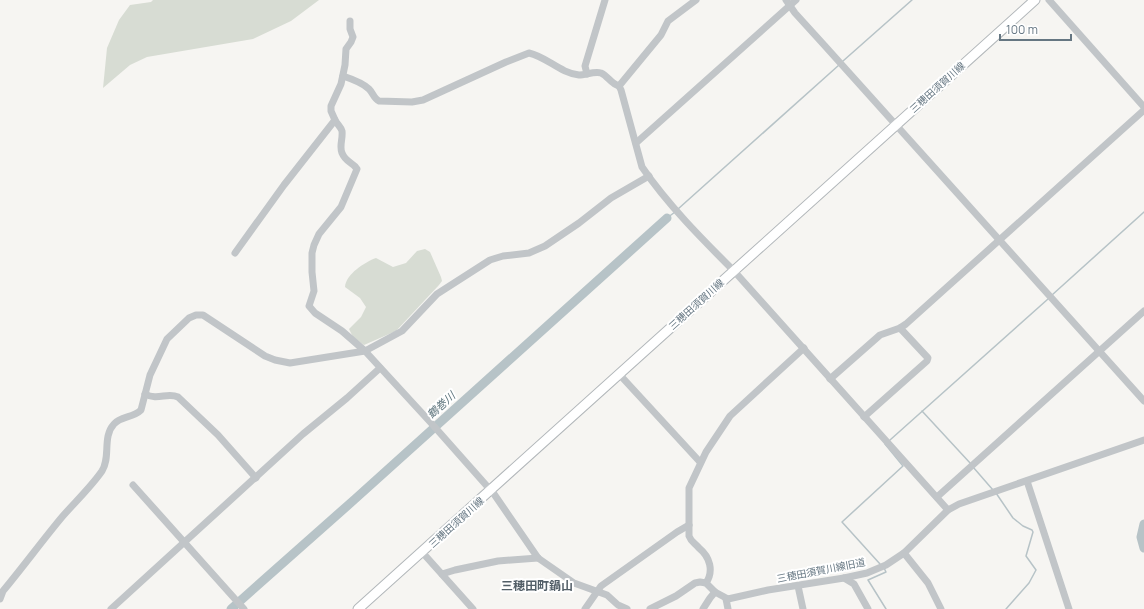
<svg xmlns="http://www.w3.org/2000/svg" width="1144" height="609" viewBox="0 0 1144 609" font-family="Manrope,'Noto Sans JP',sans-serif">
<style>
.green{fill:#d7dcd3}
.lines{fill:none;stroke-linecap:round;stroke-linejoin:round}
.stream{stroke:#b7c3c7;stroke-width:1.5}
.river{stroke:#b7c3c7;stroke-width:9}
.major-casing{stroke:#b2b7ba;stroke-width:11}
.minor{stroke:#c1c5c8;stroke-width:7}
.major{stroke:#fff;stroke-width:9}
.labels{text-anchor:middle;stroke-width:4;stroke-linejoin:round;paint-order:stroke}
.street-label{font-size:10px;fill:#657682;stroke:#fff}
.water-label{font-size:11px;font-style:italic;fill:#61777f;stroke:#fff}
.quarter-label{font-size:12px;font-weight:bold;fill:#535f68;stroke:#fff}
</style>
<rect width="100%" height="100%" fill="#f6f5f2"/>
<g class="green">
<path d="M153,0H319L291,21L253,39L147,57L130,65L103,88L107,48L119,20L130,5L151,2Z"/>
<path d="M425,249L430,252L441,277L442,281L439,285L396,331L364,345L353,337L349,329L361,317L366,307L360,298L345,287C346,274 365,262 376,258L393,267L406,263L417,251Z"/>
</g>
<g class="lines">
<g class="stream">
<path d="M843,61L912,0"/>
<path d="M678,209L839,65"/>
<path d="M667,218L675,212"/>
<path d="M1052,295L1144,212"/>
<path d="M922,411L971,464"/>
<path d="M890,440L1048,299"/>
<path d="M973,467L993,490"/>
<path d="M996,493L1013,518L1023,526L1032,530L1033,532L1026,556L1036,570L1029,583L1006,609"/>
<path d="M880,564L842,522L903,466L885,444"/>
<path d="M884,568L886,572L868,580L886,609"/>
</g>
<g class="river">
<path d="M1144,524L1141,537L1144,548"/>
<path d="M231,609L355,499L667,218"/>
</g>
<g class="major-casing">
<path id="major" d="M358,609L1035,0"/>
</g>
<g class="minor">
<path d="M786,0L795,13L825,46L1144,401"/>
<path d="M1049,0L1144,107"/>
<path d="M587,74L585,66L605,0"/>
<path d="M343,76C352,79 363,83 369,89C373,93 374,99 379,101L412,102L423,100L506,62L529,53C547,57 560,73 579,75C586,75 594,71 601,73C608,76 611,84 619,86L621,90L642,167C668,205 702,239 734,271L948,510"/>
<path d="M619,86L661,35L668,21L696,0"/>
<path d="M335,120C337,124 341,127 342,131C343,139 339,146 342,153C346,163 353,162 357,169L341,207L319,234L314,245L312,253V272L314,291L309,306L315,313L342,331L365,351L432,424L494,494L538,558L574,583L607,595L618,605L627,609"/>
<path d="M636,143L796,0"/>
<path d="M235,253L284,185L335,120L331,111V106L341,84L345,65L346,49L351,42L353,37L350,29V21"/>
<path d="M619,374L700,462"/>
<path d="M830,379L880,335L900,328L906,324L1144,110"/>
<path d="M145,394C158,401 167,392 178,397L218,435L256,478"/>
<path d="M864,417L927,361L928,358L900,328"/>
<path d="M1027,481L1069,609"/>
<path d="M133,485L244,609"/>
<path d="M937,497L1144,311"/>
<path d="M422,552L473,609"/>
<path d="M904,553L928,583L941,609"/>
<path d="M442,574L455,570L498,561L538,558"/>
<path d="M844,578L854,584L868,609"/>
<path d="M706,583C714,571 710,557 699,548C695,543 691,542 689,536V488L706,452L730,416L804,348"/>
<path d="M798,586L803,609"/>
<path d="M0,599L3,591C23,567 42,541 62,517C75,502 91,487 102,471C111,457 102,437 114,424C121,416 133,418 141,410L150,375L167,339L189,318L196,315H203L265,356L275,360L290,363L365,351L402,331L437,294L490,260L503,256L529,253L545,246L579,223L611,198L649,176"/>
<path d="M726,599L728,609"/>
<path d="M111,609L303,434L347,398L380,368"/>
<path d="M585,609L601,586L677,532L689,525"/>
<path d="M650,609L676,596L695,583L700,582L706,583L715,592L728,599L768,590L844,578L867,573L886,565L904,553L948,510L959,504L1144,440"/>
<path d="M703,609L710,598L715,592"/>
</g>
<use href="#major" class="major"/>
</g>
<g class="labels">
<g class="street-label">
<text transform="translate(937 87) rotate(-42)" y="4">三穂田須賀川線</text>
<text transform="translate(696 304) rotate(-42)" y="4">三穂田須賀川線</text>
<text transform="translate(456 522) rotate(-42)" y="4">三穂田須賀川線</text>
<text transform="translate(821 570) rotate(-11)" y="4">三穂田須賀川線旧道</text>
</g>
<g class="water-label">
<text transform="translate(441 405) rotate(-42)" y="4">鶴巻川</text>
</g>
<g class="quarter-label">
<text x="537" y="590">三穂田町鍋山</text>
</g>
</g>
<path d="M1000 34v6h71v-6" fill="none" stroke="#657682" stroke-width="2"/>
<text x="1006" y="34" font-size="12" fill="#657682" stroke="#ffffff" stroke-width="3" paint-order="stroke">100 m</text>
</svg>
